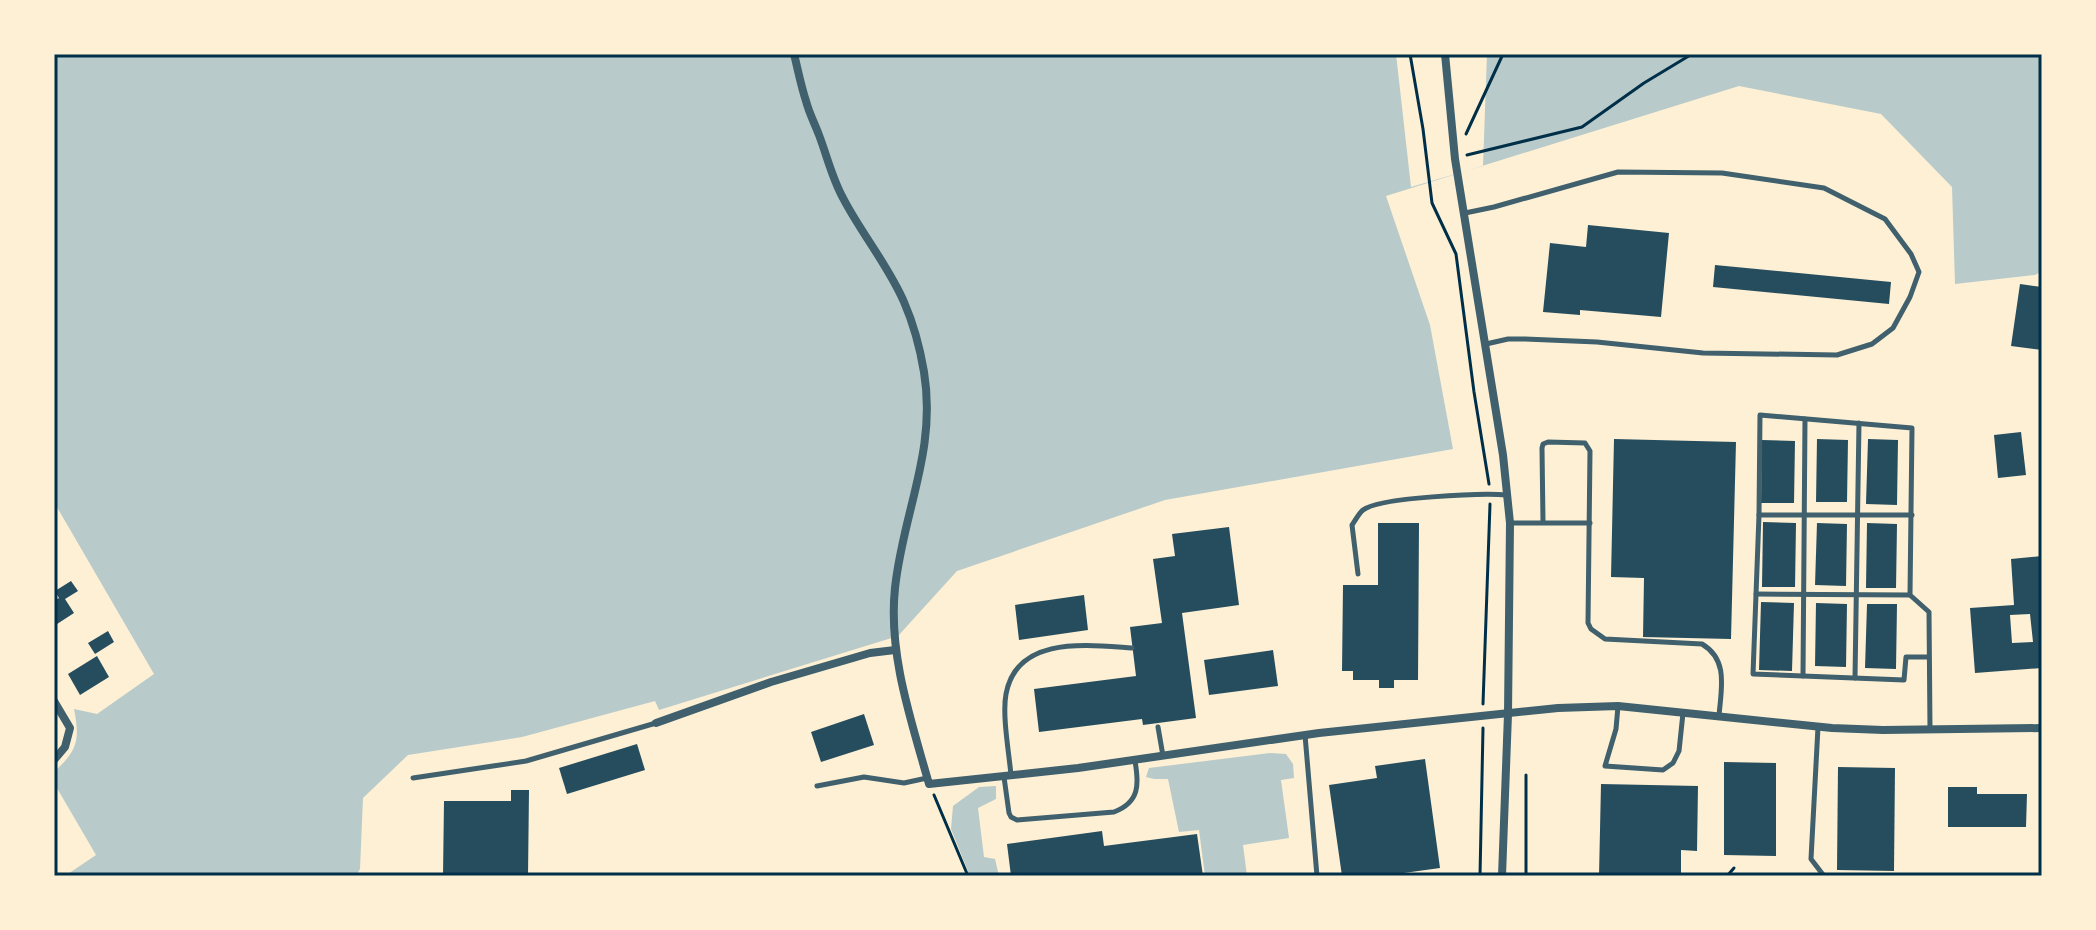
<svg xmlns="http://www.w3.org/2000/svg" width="2096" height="930" viewBox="0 0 2096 930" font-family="'Fira Sans',sans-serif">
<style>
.green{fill:#b9caca}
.building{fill:#264d5e;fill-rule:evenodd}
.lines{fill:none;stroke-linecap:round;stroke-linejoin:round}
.path{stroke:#003049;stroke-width:3}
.service{stroke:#3f606c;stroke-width:5}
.minor{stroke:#3f606c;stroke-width:8}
.neatline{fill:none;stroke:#003049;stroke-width:3}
</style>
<rect width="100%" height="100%" fill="#fdf0d5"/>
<g class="green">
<path d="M54,54H1396L1411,187L1483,166L1487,54H2042V271L2035,275L1955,284L1952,187L1881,114L1739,86L1386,196L1430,325L1453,449L1165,500L957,571L898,636L659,710L655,701L522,737L408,755L363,798L360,869L356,876H65L96,855L54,783V772C78,750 80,740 74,709L97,714L154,674L54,502Z"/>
<path d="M1270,753L1286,754L1293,764L1294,778L1281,780L1289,838L1243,845L1247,876H1205L1199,830L1179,832L1168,779H1154L1146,777L1149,768Z"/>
<path d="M996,786V799L978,808L984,857L995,859L999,876H970L951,829L953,806L979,787Z"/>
</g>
<g class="building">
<path d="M1588,225L1669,233L1661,317L1580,310V315L1543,312L1550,243L1586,247Z"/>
<path d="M1715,265L1891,282L1889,304L1713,287Z"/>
<path d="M2020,284L2042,287V350L2011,346Z"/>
<path d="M2021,432L2026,475L1998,478L1994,435Z"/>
<path d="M1614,439L1736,442L1731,639L1643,637L1644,578L1611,577Z"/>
<path d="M1817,439L1848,440L1847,502H1816Z"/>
<path d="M1868,439L1898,440L1897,505L1866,504Z"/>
<path d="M1762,440L1795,441L1794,503H1761Z"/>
<path d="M1763,522L1796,523L1795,587H1762Z"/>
<path d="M1378,523H1419L1418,680H1394V688H1379V680H1353V671H1342L1343,585H1378Z"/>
<path d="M1817,523L1847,524L1846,586L1815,585Z"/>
<path d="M1867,523L1897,524L1896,588H1866Z"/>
<path d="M1229,527L1239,605L1182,613L1196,718L1143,725L1142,719L1039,732L1034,689L1136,676L1130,627L1162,623L1153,559L1175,556L1172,534Z"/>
<path d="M2042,556V668L1975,673L1970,608L2014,605L2011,559ZM2030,614L2033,642L2012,643L2010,615Z"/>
<path d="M71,581L78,591L65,599L74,613L54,626V601L59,598L55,591Z"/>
<path d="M1084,595L1088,630L1019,640L1015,605Z"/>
<path d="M1761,602L1794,603L1792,671L1759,670Z"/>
<path d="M1816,603L1847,604L1846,667L1815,666Z"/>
<path d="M1867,604H1897L1896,669L1865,668Z"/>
<path d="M108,631L114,642L95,654L88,643Z"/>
<path d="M1273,650L1278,686L1209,695L1204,660Z"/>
<path d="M97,656L109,677L80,695L68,674Z"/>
<path d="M864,714L874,745L821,762L811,732Z"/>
<path d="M637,744L645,770L567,794L559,768Z"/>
<path d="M1425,759L1440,868L1382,876H1342L1329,785L1377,778L1375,766Z"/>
<path d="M1724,762L1776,763V856L1724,855Z"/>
<path d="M1838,767L1895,768L1894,871L1837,870Z"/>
<path d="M1601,784L1698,786L1697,851L1681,850V876H1599Z"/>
<path d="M1948,787H1977V794H2027L2026,827H1948Z"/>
<path d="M511,790H529L528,876H443L444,801H511Z"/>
<path d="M1102,831L1104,846L1197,834L1203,876H1011L1007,844Z"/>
</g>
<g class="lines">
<g class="path">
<path d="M1410,54L1423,129L1432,203L1456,254L1474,392L1489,484"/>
<path d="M1466,134L1503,54"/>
<path d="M1467,155L1582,127L1644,83L1692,54"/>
<path d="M1483,704L1490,504"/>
<path d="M1526,775V876"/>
<path d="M934,795L968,876"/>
<path d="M1480,876L1483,728"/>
<path d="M1727,876L1734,868"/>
</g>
<g class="service">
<path d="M1465,213L1494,207L1618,172L1722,173L1824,188L1885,219L1911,254L1919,272L1910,297L1893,328L1872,344L1837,355L1703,353L1597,342L1525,339H1508L1486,344"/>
<path d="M1759,515H1912"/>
<path d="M1543,522L1542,448L1543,444L1548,442L1585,443L1590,451L1588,623L1591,629L1605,639L1702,644C1729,660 1721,689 1719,716"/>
<path d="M1510,523H1590"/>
<path d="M1358,574L1352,525C1355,521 1359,513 1363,510C1379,497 1484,493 1507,495"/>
<path d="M1756,594L1910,595"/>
<path d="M1928,657H1906L1904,680L1753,674L1759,515L1760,415L1912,428L1910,595L1929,612L1930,729"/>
<path d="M1803,676L1805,419"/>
<path d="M1855,678L1859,423"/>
<path d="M1618,706L1616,729L1605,766L1663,770L1673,763L1679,751L1683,713"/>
<path d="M1158,727L1163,756"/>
<path d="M1818,727L1811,859L1824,876"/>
<path d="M1305,735L1317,876"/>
<path d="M1011,775C1009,753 1002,715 1006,694C1017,635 1088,645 1132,648"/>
<path d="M1004,777L1009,813L1011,817L1017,820L1114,812C1140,802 1139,784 1135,761"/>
<path d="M413,778L526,761L656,723"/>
<path d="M817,786L864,777L904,783L927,778"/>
</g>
<g class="minor">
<path d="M794,54C798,70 801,86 806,101C809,113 815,124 819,135C827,156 832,178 843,198C861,233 888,265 904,302C914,325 920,348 924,372C937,451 903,512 895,588C888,654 911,720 929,784L1078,768L1319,733L1558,708L1618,706L1832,728L1883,730L2042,728"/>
<path d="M1445,54L1455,159L1503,455L1510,523L1508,714L1502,876"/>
<path d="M54,701L70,728L65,747L54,760"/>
<path d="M656,723L771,682L870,653L895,650"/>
</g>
</g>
<rect width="2096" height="930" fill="none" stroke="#fdf0d5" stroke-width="112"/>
<rect x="56" y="56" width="1984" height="818" class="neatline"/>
</svg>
